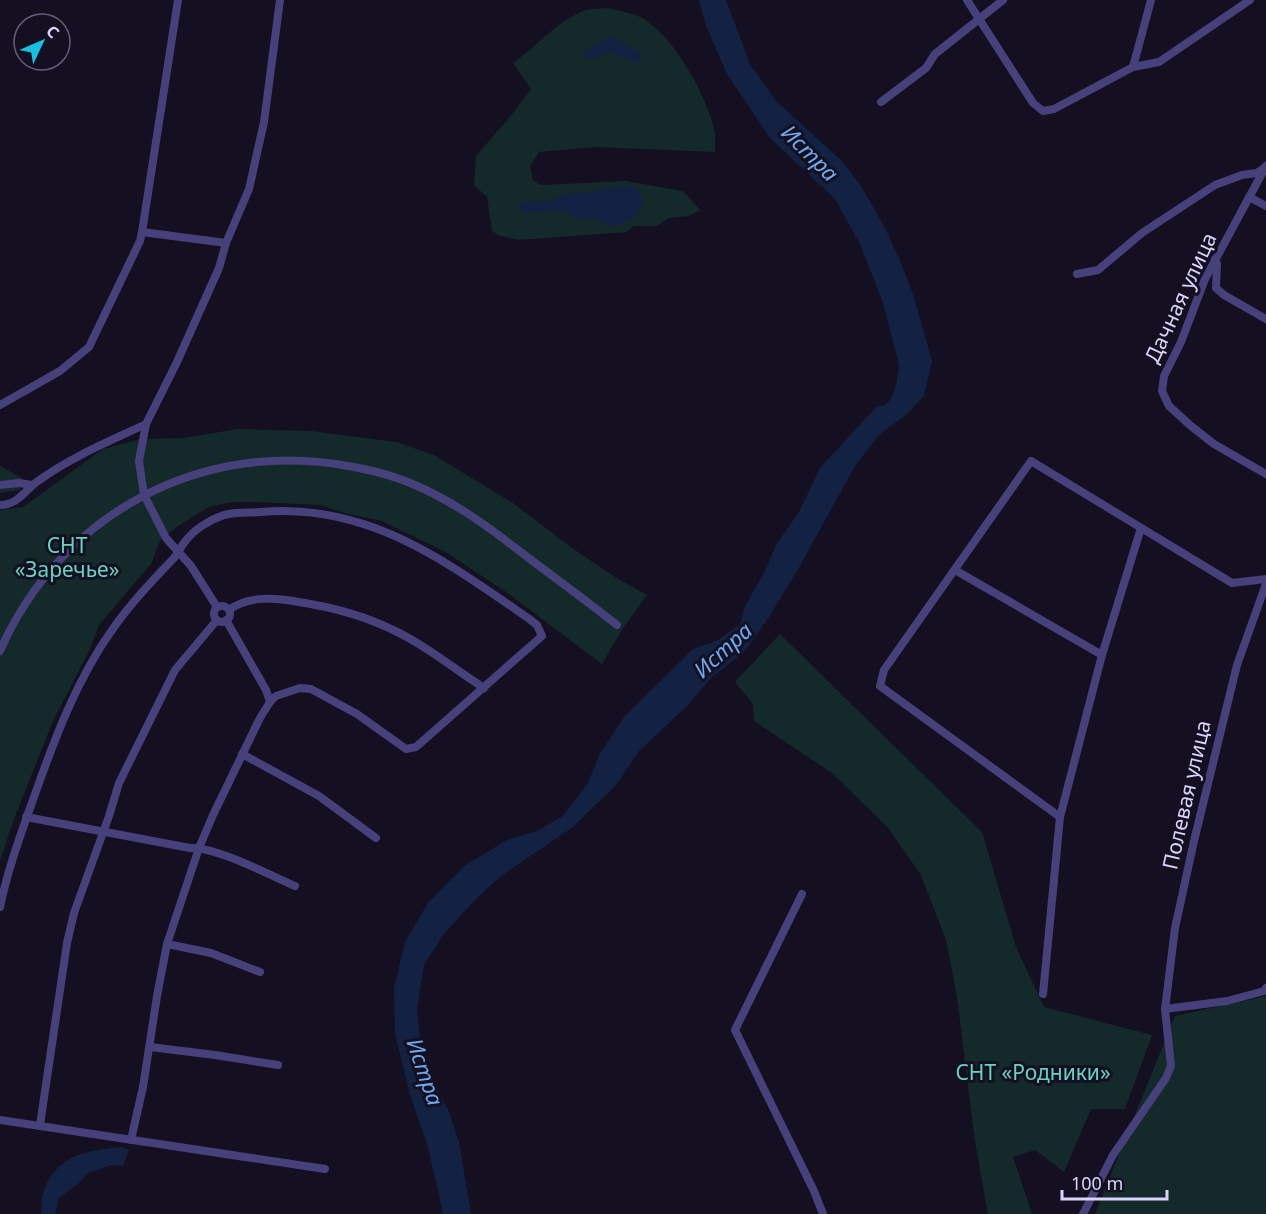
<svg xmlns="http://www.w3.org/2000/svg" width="1266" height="1214" viewBox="0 0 1266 1214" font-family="'Noto Sans',sans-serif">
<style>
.green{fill:#13292a}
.water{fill:#132142}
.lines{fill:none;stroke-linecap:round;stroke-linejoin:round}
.minor{stroke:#46407b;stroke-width:8}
.labels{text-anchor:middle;stroke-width:6;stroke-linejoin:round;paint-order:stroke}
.street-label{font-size:21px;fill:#dbd4fa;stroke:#141021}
.park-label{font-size:21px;fill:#68d3c0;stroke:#141021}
.water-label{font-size:22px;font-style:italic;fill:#6da9f0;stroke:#141021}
</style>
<rect width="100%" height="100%" fill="#141021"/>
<g class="green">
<path d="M608,8C620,11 636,13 647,21C675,40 707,96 714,129C716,136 715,145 715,152L596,147L539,152L530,166L533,181L541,185L626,181L683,191L700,210L689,216L669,218L657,226H634L627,232L519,240L500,236L492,231L487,197L474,185L476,156L513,113L531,89L513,63C537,46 556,22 583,11C590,8 600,9 608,8Z"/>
<path d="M238,429L311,431L396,442L434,455L513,503L572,548L615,577L647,595L623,628L602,664L506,592L447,553L382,521L348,514L320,505L255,502H232L209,507L178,526L160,541L151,564L99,625L89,651L53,721L14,819L0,861V510L23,507L103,449L141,439L183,438Z"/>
<path d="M0,466L22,478L20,490L0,493Z"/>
<path d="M780,634L982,832L1016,947L1044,1007L1152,1035L1125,1109H1091L1064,1172L1035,1150L1013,1157L1032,1214H988L975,1142L957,997L946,940L921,875L888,828L832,773L754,721L753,704L735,682Z"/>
<path d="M1266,996V1214H1095L1175,1016Z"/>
</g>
<g class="water">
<path d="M699,0H726L750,64L776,101L842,161L861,186L885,228L899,258L914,297L932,361L929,374L924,396L907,414L879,435L855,466L796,573L769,617L744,652L711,678L687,706L639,751L617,784L573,827L501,876L476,899L443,935L424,965L417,1009L420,1039L430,1077L448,1109L459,1142L471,1214H443L428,1147L410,1095L395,1034L394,988L405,942L428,903L464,866L507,840L537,831L563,816L588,783L599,755L624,717L693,649L718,640L740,624L745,606L765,571L776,545L799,512L820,468L877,406H884L890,400L896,386L899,365L883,303L860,244L835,199L770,138L727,74L706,26Z"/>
<path d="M608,38L620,40L640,53L641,63L609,52C598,57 591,61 581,54Z"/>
<path d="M618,186H631L639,192L644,203C639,213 627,226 614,226C607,227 602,221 596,219C590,217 582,219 576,220L568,211L527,213L516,206L528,201H553L563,194L590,192Z"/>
<path d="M122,1147L129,1150L123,1166L112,1165L88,1173L79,1183L59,1198L55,1214H41C42,1206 41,1198 44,1190C58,1154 88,1150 122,1147Z"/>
</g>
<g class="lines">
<g class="minor">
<path d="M967,0L1033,103L1043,111L1054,109L1133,67"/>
<path d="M1151,0L1133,67L1159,62L1250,0"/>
<path d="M881,102L926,68L935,54L1003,0"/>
<path d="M1266,166L1205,279L1181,342L1164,376L1162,391L1169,406L1191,426L1214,444L1266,474"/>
<path d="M1249,197L1266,206"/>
<path d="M142,232L178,0"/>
<path d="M1215,259L1217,264L1216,288L1224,295L1266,319"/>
<path d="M1077,274L1098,270L1142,233L1215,185L1242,175L1257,173L1264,168"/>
<path d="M0,405L60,371L89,347L140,241L142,232L226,243"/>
<path d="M0,485L19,483L32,485"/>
<path d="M0,505C18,505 25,490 38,481C71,457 110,441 146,424"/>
<path d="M955,570L1102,655"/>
<circle cx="222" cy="614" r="8"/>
<path d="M217,607L191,566L166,538L144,495L139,461L146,424L177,362L219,268L226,243L249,189L264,122L280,0"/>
<path d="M229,610C249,595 276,598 299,602C331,607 362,615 391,629C424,644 453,668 484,688"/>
<path d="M226,620L266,690L270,702"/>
<path d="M0,651C61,512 205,437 354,467C375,471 395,476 415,485C457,503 494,531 530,559C559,581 588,602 617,625"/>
<path d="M242,754L319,796L376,838"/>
<path d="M26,817L190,848C214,846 270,875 295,886"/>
<path d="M1060,817L880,686L884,670L1031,461L1232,583L1266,579"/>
<path d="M802,894L735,1030L814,1191L823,1214"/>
<path d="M0,907C8,868 22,831 35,794C55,738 77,679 112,630C130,604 152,581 174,558C178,553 180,548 184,543C193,530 209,520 224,515C236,512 248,513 261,512C368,503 444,560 528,618L537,625L542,636L416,747L406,749L357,714L311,689L300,688L276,696L270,702L260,718L213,815L199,848L167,944L157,996L143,1087L131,1140"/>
<path d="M167,944L211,953L260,972"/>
<path d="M1043,994L1060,817L1102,655L1141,528"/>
<path d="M1165,1009L1227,1001L1264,991L1266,988"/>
<path d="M150,1047L215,1055L278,1065"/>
<path d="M0,1120L325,1169"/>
<path d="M40,1125L67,943L74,913L109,816L119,783L175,670L217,620"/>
<path d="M1083,1214L1113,1155L1166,1078L1171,1066L1165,1009L1175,928L1194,841L1237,665L1266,584"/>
</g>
</g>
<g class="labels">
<g class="street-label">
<text transform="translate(1181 298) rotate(-65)" y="7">Дачная улица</text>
<text transform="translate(1187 795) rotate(-77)" y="7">Полевая улица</text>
</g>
<g class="park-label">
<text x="67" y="553">СНТ<tspan x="67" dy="24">«Заречье»</tspan></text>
<text x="1033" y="1080">СНТ «Родники»</text>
</g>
<g class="water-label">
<text transform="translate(810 153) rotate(45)" y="8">Истра</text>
<text transform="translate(723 650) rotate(-42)" y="8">Истра</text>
<text transform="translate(425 1072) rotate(71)" y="8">Истра</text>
</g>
</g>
<g transform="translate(42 42) rotate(46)"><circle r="28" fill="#141021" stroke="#645e78" stroke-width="1.5"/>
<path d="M0-4.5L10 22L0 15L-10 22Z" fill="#18bfe3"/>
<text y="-9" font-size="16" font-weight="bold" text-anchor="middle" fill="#dbd4fa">С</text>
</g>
<path d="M1062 1190v9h105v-9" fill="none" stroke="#dbd4fa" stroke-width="3"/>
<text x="1071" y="1190" font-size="18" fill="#dbd4fa" stroke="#141021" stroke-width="4.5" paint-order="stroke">100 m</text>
</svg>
